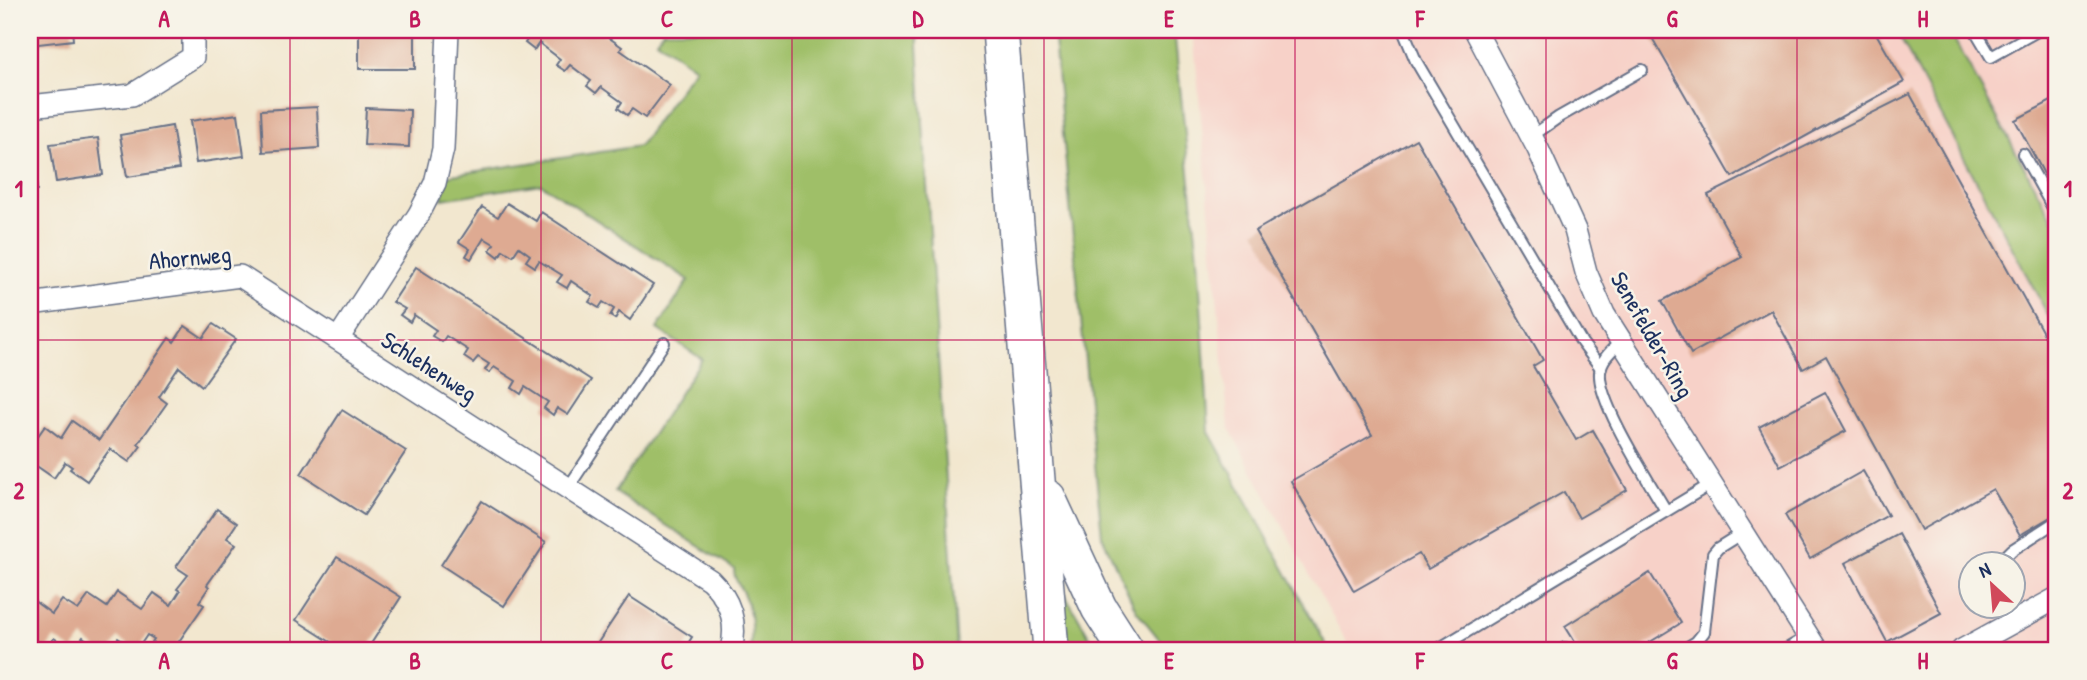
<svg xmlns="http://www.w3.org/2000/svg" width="2087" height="680" viewBox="0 0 2087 680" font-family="'Patrick Hand',sans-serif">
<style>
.built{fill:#f7d1c8;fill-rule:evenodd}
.green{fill:#9fbf67;stroke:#5d7762;stroke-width:2}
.building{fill:#deaa92}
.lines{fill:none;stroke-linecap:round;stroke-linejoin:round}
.service-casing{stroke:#666f86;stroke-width:14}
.minor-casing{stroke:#666f86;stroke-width:24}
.trunk-casing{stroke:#666f86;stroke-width:38}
.service{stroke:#fff;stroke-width:10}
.minor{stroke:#fff;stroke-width:21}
.trunk{stroke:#fff;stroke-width:35}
.grid{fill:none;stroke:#c2185b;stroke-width:2;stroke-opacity:0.55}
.labels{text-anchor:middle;stroke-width:5;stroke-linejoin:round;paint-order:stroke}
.street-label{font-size:24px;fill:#1b2f5e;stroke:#f7f3e8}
.neatline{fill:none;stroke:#c2185b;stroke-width:2.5}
.grid-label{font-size:23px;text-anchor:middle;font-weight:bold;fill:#c2185b}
</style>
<rect width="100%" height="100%" fill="#f7f3e8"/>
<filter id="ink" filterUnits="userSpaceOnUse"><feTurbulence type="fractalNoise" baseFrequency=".0143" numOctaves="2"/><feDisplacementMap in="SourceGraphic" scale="14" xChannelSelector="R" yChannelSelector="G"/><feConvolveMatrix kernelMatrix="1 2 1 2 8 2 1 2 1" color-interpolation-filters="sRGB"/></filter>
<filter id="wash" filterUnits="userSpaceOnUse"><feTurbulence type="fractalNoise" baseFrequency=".00686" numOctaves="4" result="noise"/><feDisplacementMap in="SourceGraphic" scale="28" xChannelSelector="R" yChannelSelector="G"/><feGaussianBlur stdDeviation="1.57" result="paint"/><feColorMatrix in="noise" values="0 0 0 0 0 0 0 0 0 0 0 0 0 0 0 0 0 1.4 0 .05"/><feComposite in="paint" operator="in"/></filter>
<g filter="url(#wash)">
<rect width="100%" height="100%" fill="#f2e7cf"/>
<path class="built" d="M1193,30H2057V650H1351L1229,428ZM1972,564H2014V606H1972Z"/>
<g class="green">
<path d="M663,30H917L957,650H750C753,631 752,613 744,595C739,584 734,580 734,569L615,492L702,359L657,329L689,280L541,184L442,199L446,176L639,146L695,68L656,40Z"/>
<path d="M1053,30H1174L1198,257L1209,432L1329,650H1168L1136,610L1102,536Z"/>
<path d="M1896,30H1949L2057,227V332Z"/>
<path d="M1062,589L1097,650H1067Z"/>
</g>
<g id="blocks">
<g class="building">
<path d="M30,30H72L73,40L30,45Z"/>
<rect x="359" y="30" width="56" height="39"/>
<path d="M519,30H598L622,47L620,50L670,85L645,118L632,109L627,115L618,108L622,102L601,87L596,93L587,86L591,81L570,65L565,71L556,65L560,59L539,43L534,50L525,43L529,37Z"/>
<path d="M1662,30H1874L1904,82L1732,177L1651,36Z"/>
<path d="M1910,94L2057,358V513L2020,535L1993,489L1921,530L1826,356L1803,369L1771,310L1691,354L1662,301L1742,257L1708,195Z"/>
<path d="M2057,98V198L2015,120Z"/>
<path d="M317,107L319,148L263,152L261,110Z"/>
<path d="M366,108L410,110L409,147L364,145Z"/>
<path d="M238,114L244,156L196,163L190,121Z"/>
<path d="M172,126L179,169L127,177L120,135Z"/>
<path d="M98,138L103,175L56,182L50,144Z"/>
<path d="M1416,139L1543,360L1533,366L1576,440L1593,430L1627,490L1579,518L1564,492L1428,569L1419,554L1354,591L1291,481L1372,435L1255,231Z"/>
<path d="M30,150H32L37,190L30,191Z"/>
<path d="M507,203L536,221L541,212L653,285L630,320L619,312L615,319L610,316L614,309L603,302L599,308L589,302L593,296L571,281L567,288L557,282L562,275L539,261L535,267L526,261L530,255L519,247L513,256L503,250L499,257L490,250L494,244L484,238L471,259L466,256L470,249L459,242L482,207L498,217Z"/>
<path d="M416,267L591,380L568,415L557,408L553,415L544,408L548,402L525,387L521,394L512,388L516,381L494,367L489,373L485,370L489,364L478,357L473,363L464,357L468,350L446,336L442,342L432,336L436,330L414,315L410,322L400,315L405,309L393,302Z"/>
<path d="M213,324L236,339L202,386L179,367L159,397L167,403L138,444L141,446L129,462L110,449L87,481L70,469L72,467L65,462L54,478L35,465L30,473V436L35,440L45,426L61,438L72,421L99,440L169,338L174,342L185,326L203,338Z"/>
<path d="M1825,392L1846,431L1780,466L1759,427Z"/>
<path d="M342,410L406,451L364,515L301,474Z"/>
<path d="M1863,471L1888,515L1810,559L1785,515Z"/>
<path d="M482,501L546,542L504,606L441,565Z"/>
<path d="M217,509L237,523L227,538L236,544L207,585L209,587L199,602L204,605L173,650H164L152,642L154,639L147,635L137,650L118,638L110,650H98L83,637L73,650L54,638L46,650H34L30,648V598L52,614L62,600L78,610L89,595L107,607L117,592L142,609L154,593L171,605L180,591L177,589L188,575L176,567Z"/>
<path d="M1899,534L1941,613L1887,642L1845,563Z"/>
<path d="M337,557L401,597L367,650H343L296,620Z"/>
<path d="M1650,573L1681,623L1637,650H1580L1565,626Z"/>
<path d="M629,596L692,637L684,650H593Z"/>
</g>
</g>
</g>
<g filter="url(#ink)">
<use href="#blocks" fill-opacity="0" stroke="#666f86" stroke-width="2"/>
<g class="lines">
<g class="service-casing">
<g id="service">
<path d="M1403,30L1416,61L1582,343L1601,368"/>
<path d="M1975,30L1991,57L2039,30"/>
<path d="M1532,136L1559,117L1642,70"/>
<path d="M2023,154L2057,215"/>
<path d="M1621,341C1612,350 1601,359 1600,372C1597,402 1650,483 1666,511"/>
<path d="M568,488L664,343"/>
<path d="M1998,564L2012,550L2057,521"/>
<path d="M1440,648L1711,484"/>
<path d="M1565,648L1567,650"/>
<path d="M1683,650L1696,642L1704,632L1713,554L1718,548L1742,533"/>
<path d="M1785,650L1807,637"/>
</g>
</g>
<g class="minor-casing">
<g id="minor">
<path d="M1475,30L1538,149L1575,230L1586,272L1604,314L1817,650"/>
<path d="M30,106L132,95L193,57V30"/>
<path d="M30,304L240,276L710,580C730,599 738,623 731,650"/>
<path d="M338,339L419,214L435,183L443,149L448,30"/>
<path d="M1962,650L2057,598"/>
</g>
</g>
<g class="trunk-casing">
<g id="trunk">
<path d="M1000,30L1051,650"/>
<path d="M1048,498L1099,608L1126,650"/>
</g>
</g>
<use href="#service" class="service"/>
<use href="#minor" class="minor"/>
<use href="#trunk" class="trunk"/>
</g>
</g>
<path class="grid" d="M290,30V650M541,30V650M792,30V650M1044,30V650M1295,30V650M1546,30V650M1797,30V650M30,340H2057"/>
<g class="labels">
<g class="street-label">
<text transform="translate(190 258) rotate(-5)" y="8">Ahornweg</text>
<text transform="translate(1652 335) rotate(60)" y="8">Senefelder-Ring</text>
<text transform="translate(429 367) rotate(33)" y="8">Schlehenweg</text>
</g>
</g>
<rect width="2087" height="680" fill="none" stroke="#f7f3e8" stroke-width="77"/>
<g transform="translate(1992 585) rotate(334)"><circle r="33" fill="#f7f3e8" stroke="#9fa5b1" stroke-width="2"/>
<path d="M0-5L12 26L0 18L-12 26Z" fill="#d1495b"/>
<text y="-10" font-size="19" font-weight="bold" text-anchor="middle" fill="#1b2f5e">N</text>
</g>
<rect x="38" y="38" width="2010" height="604" class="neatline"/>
<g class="grid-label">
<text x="164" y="27">A</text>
<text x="415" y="27">B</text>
<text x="667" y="27">C</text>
<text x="918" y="27">D</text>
<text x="1169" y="27">E</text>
<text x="1420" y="27">F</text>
<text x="1672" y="27">G</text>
<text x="1923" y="27">H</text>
<text x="19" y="197">1</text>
<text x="2068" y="197">1</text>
<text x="19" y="499">2</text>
<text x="2068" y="499">2</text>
<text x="164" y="669">A</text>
<text x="415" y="669">B</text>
<text x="667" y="669">C</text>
<text x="918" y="669">D</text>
<text x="1169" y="669">E</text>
<text x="1420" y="669">F</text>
<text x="1672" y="669">G</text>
<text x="1923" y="669">H</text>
</g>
</svg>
